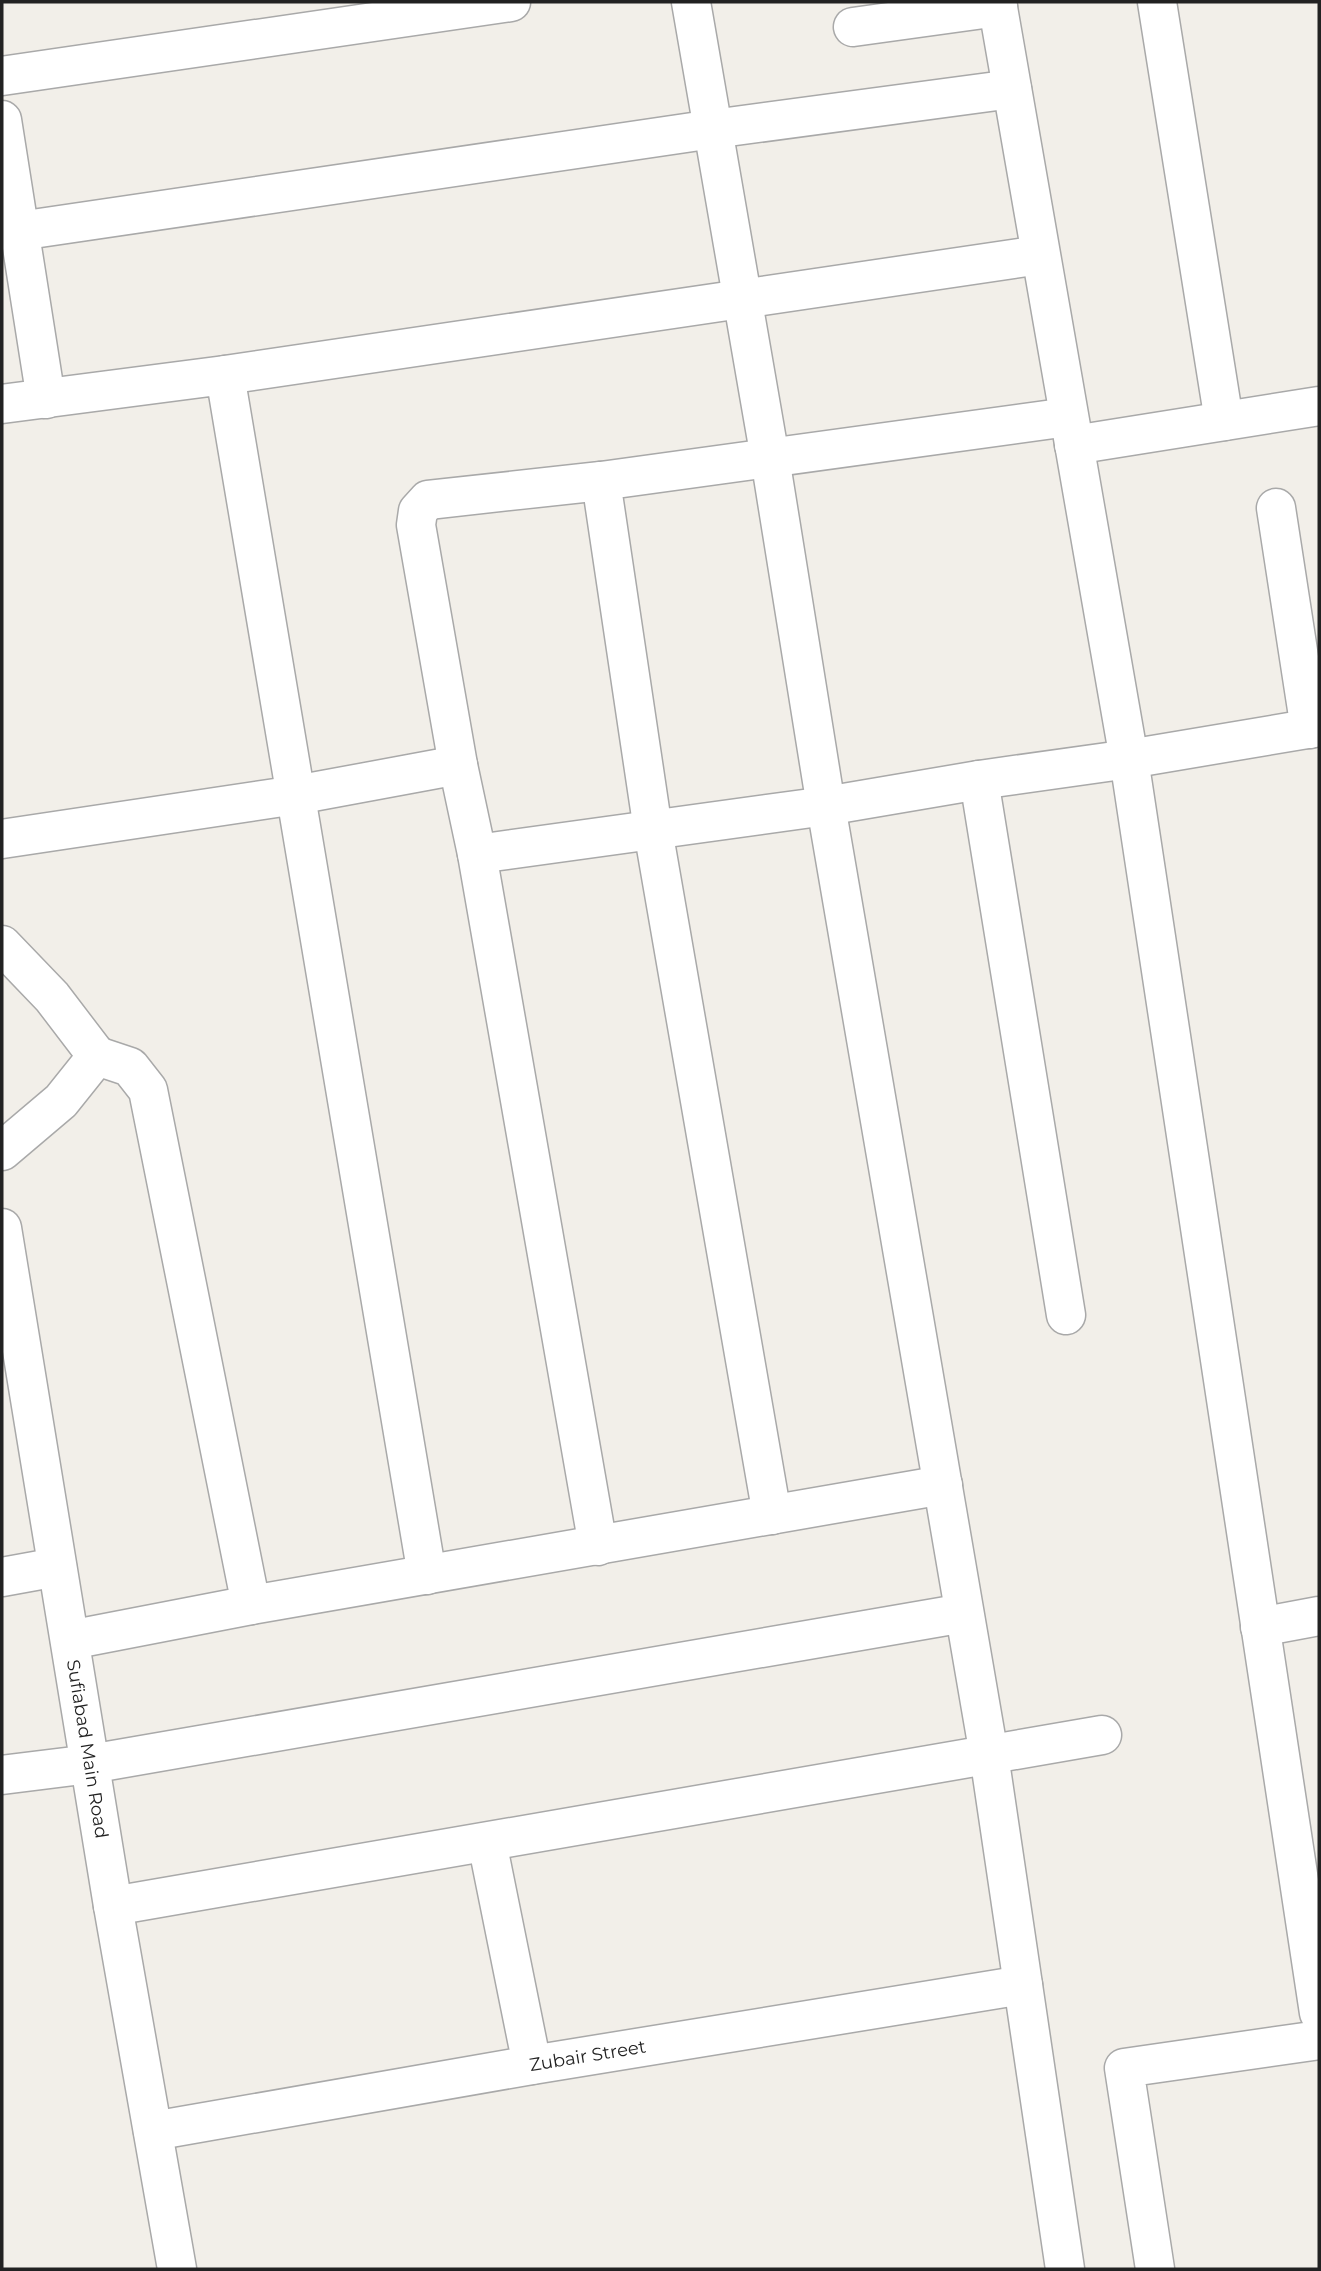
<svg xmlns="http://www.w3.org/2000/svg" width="1321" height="2271" viewBox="0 0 1321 2271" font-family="Montserrat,sans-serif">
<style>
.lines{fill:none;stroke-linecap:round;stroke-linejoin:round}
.minor-casing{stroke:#a9a9a9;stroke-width:41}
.minor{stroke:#fff;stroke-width:38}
.labels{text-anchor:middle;stroke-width:7;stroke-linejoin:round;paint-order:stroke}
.street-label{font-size:18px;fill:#222;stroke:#fff}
</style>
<rect width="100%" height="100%" fill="#f2efe9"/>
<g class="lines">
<g class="minor-casing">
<g id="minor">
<path d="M691,2L770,458L826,806L989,1755L1065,2269"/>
<path d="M997,2L1129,759L1319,2013"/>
<path d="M1157,2L1224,421"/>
<path d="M853,27L998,7"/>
<path d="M2,76L511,2"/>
<path d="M2,120L46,399"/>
<path d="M19,231L713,129L1012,89"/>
<path d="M225,375L1040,255"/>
<path d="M2,404L225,375L427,1575"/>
<path d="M1074,445L1319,406"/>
<path d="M1276,508L1310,729"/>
<path d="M979,780L1066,1315"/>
<path d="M2,839L296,795L458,765"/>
<path d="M477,854L826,806L979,780L1129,759L1319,727"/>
<path d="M2,945L52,997L97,1056L61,1101L2,1151"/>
<path id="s1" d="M2,1228L113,1906L177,2269"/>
<path d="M772,1515L653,830L601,481L1068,417"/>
<path d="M598,1546L477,854L458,765L416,525L418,511L428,500L601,481"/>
<path d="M2,1577L57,1567"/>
<path d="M251,1605L943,1485"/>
<path d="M1260,1627L1319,1616"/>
<path d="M70,1640L251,1605L148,1090L130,1067L97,1056"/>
<path d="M2,1775L90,1764L964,1613"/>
<path d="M487,1842L532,2065"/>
<path d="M113,1906L1102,1735"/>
<path id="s2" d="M153,2131L532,2065L1023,1985"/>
<path d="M1155,2269L1124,2068L1319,2040"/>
</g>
</g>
<use href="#minor" class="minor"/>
</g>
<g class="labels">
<g class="street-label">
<text dy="6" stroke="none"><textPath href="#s1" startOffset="528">Sufiabad Main Road</textPath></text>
<text dy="6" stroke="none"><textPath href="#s2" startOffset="441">Zubair Street</textPath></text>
</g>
</g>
<rect width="1321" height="2271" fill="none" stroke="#222222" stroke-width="7"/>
</svg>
